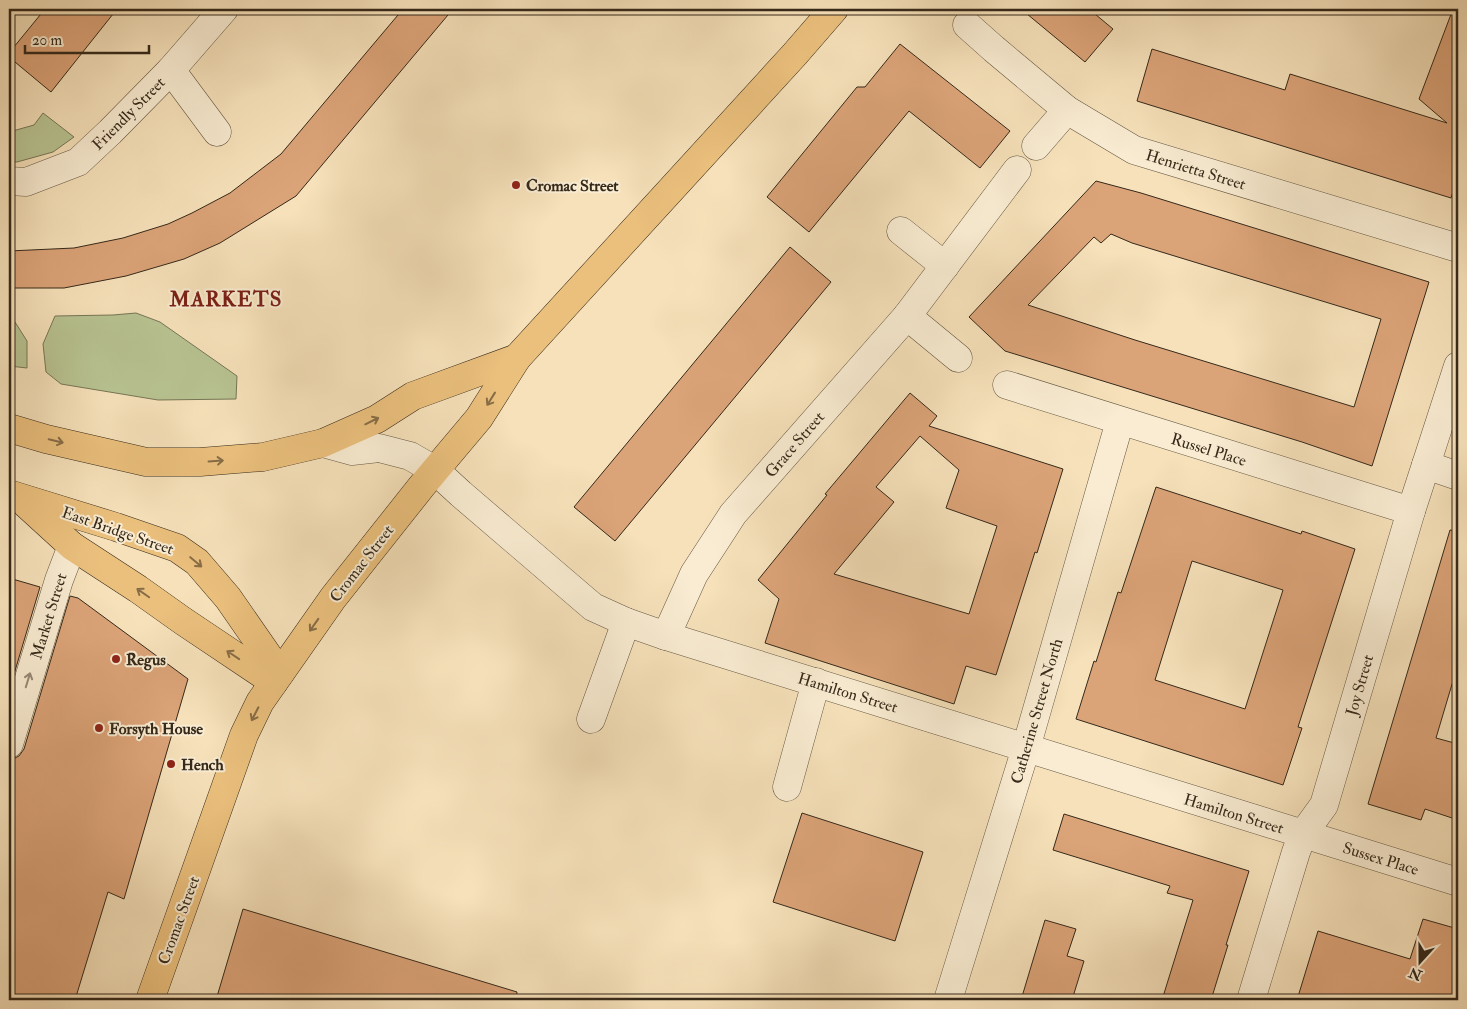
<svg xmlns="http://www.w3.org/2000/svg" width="1467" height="1009" viewBox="0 0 1467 1009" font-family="'IM FELL Double Pica',serif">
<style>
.green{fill:#b8c392;stroke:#767656}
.building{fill:#dba378;stroke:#35291a;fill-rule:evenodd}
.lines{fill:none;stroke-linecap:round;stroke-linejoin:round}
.minor-casing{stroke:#655742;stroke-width:29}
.major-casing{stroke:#35291a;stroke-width:29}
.minor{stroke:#f9ecd2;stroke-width:28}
.major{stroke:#ebc07d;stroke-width:28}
.oneway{stroke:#876d47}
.oneway2{stroke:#978a76}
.poi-dot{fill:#8f2418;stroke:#f9ecd2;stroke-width:2}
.labels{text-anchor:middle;stroke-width:4;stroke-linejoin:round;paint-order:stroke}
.street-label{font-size:16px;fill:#35291a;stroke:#f9ecd2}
.poi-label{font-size:16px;font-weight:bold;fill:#35291a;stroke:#f9ecd2;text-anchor:start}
.district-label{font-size:21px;font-weight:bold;letter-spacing:1px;fill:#7a1f14;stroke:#f9ecd2}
</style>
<rect width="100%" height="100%" fill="#f6e1ba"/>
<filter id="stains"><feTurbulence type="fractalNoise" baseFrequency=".004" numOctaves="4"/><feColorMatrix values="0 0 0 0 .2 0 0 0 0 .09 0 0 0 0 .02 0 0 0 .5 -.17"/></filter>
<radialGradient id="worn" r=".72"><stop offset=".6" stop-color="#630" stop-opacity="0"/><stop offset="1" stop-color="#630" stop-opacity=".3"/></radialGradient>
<g class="green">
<path d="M43,113L74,137L53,152L17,162H9V132L34,125Z"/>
<path d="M136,313L160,322L237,376L236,399L158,400L61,384L46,372L43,344L55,316L113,315Z"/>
<path d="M9,322H15L27,341V368L9,366Z"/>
</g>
<g class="building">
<path d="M45,9H117L51,92L9,57V53Z"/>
<path d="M403,9H453L296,196L220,243L184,259L126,276L64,288H9V251L74,248L123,238L168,224L192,213L230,193L281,154Z"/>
<path d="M1021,9H1089L1113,29L1085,62Z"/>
<path d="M1453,9H1458V175L1451,198L1137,101L1152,49L1285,90L1290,74L1447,123L1419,99Z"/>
<path d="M900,44L1010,131L980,168L909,111L809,232L767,197L857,87H865Z"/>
<path d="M1096,181L1141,193L1429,282L1372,466L1302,442L1005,351L969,317ZM1111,234L1132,243L1381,319L1354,407L1135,340L1028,305L1094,237L1101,243Z"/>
<path d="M790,247L831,282L615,541L574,507Z"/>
<path d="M910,393L937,416L929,426L1063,469L1037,553L1035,552L996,675L966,666L954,704L765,643L779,599L758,580L827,495L825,494ZM920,436L959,470L946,508L997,526L969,614L834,574L894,502L876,487Z"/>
<path d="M1156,487L1301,534L1302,531L1355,549L1298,727L1302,728L1283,785L1076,719L1094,661L1096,662L1118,592L1121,593ZM1192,561L1283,590L1245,709L1155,680Z"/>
<path d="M1450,530L1458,531V664L1436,738L1458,744V820L1425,809L1421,820L1368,804Z"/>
<path d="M9,578L40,587L9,691Z"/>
<path d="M70,596L78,598L188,679L124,899L108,892L75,1000H9V759H13L19,756L24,749Z"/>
<path d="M802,813L923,852L895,941L773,902Z"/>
<path d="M1064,814L1249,871L1226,945H1228L1211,1000H1162L1193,900L1167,893L1170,886L1053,850Z"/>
<path d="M243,909L517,992L516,1000H216Z"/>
<path d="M1423,919L1458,929V1000H1297L1318,931L1410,959Z"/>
<path d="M1045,920L1076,929L1067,956L1084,961L1072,1000H1021Z"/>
</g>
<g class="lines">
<g class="minor-casing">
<g id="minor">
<path d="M967,25L994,49L1067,110L1134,150L1458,248"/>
<path d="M171,70L217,132"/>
<path d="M1036,146L1067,110"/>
<path d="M9,181L26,182L78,162L110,132L171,70L224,9"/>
<path d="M901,231L945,266"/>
<path d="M907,316L958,358"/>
<path d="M1007,385L1411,511"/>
<path d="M323,443L352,451L379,448L410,456L436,471L461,494L593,607L626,622L666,636L1458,882"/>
<path d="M1426,465L1458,476"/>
<path d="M666,636L694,574L733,514L907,316L1017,170"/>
<path d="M591,719L626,622"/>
<path d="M9,744L59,580L72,546"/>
<path d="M787,787L816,682"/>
<path d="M948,1000L1026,748L1120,421"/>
<path d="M1251,1000L1296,852L1303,834L1324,805L1411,511L1458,366"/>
</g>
</g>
<g class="major-casing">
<g id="major">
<path d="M9,428L46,439L146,462H200L263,457L323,443L377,419L413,396L517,358"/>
<path d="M9,494L116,527L177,548L197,562L228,598L280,673"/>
<path d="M26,504L72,546L138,589L183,621L274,682"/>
<path d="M150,1000L244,735L260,702L333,598L421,487L479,418L517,358L795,54L834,9"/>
</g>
</g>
<use href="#minor" class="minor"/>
<use href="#major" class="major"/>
</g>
<defs><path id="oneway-shaft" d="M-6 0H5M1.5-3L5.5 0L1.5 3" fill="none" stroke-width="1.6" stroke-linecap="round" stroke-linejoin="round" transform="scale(1.25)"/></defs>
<g class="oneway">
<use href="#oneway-shaft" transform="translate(491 399) rotate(122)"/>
<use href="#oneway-shaft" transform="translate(372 421) rotate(-26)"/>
<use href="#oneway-shaft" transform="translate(56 441) rotate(13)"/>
<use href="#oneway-shaft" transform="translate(216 461) rotate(-4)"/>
<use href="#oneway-shaft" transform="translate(196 562) rotate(40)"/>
<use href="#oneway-shaft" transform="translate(143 593) rotate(-145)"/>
<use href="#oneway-shaft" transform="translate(314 625) rotate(125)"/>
<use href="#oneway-shaft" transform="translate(233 655) rotate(-146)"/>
<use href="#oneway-shaft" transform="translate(255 714) rotate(117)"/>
</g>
<use class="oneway2" href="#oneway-shaft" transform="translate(28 680) rotate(-73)"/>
<g class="poi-dot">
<circle cx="516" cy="185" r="5"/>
<circle cx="116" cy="659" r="5"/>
<circle cx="99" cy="728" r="5"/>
<circle cx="171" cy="764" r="5"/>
</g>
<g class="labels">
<g class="street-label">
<text transform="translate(128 113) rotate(-45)" y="6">Friendly Street</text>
<text transform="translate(1196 169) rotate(17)" y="6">Henrietta Street</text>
<text transform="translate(794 444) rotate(-49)" y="6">Grace Street</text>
<text transform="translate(1209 449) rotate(17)" y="6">Russel Place</text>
<text transform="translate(118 530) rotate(19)" y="6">East Bridge Street</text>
<text transform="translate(361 563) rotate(-52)" y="6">Cromac Street</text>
<text transform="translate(48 616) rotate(-73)" y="6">Market Street</text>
<text transform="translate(1359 685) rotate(-74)" y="6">Joy Street</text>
<text transform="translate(848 692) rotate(17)" y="6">Hamilton Street</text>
<text transform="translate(1036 711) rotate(-74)" y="6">Catherine Street North</text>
<text transform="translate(1234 813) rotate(17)" y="6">Hamilton Street</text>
<text transform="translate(1381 858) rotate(17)" y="6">Sussex Place</text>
<text transform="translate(178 920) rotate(-70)" y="6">Cromac Street</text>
</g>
<g class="poi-label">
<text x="526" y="191">Cromac Street</text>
<text x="126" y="665">Regus</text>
<text x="109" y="734">Forsyth House</text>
<text x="181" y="770">Hench</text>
</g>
<g class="district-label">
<text x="226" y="306">MARKETS</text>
</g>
</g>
<rect width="1467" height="1009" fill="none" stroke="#f6e1ba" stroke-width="30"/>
<rect x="10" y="10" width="1447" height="989" fill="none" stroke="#35291a" stroke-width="2.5"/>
<rect x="15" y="15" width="1437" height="979" fill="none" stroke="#35291a"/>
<g transform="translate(1420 962) rotate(201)" stroke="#f9ecd2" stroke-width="4" paint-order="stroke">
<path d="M0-4L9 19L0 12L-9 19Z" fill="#35291a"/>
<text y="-8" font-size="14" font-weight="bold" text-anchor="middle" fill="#35291a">N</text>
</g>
<path d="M25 45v8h124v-8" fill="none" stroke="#35291a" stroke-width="2.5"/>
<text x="32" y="45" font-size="15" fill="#35291a" stroke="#f9ecd2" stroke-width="4" paint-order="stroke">20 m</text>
<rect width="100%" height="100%" filter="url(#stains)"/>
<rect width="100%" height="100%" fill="url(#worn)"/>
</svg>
